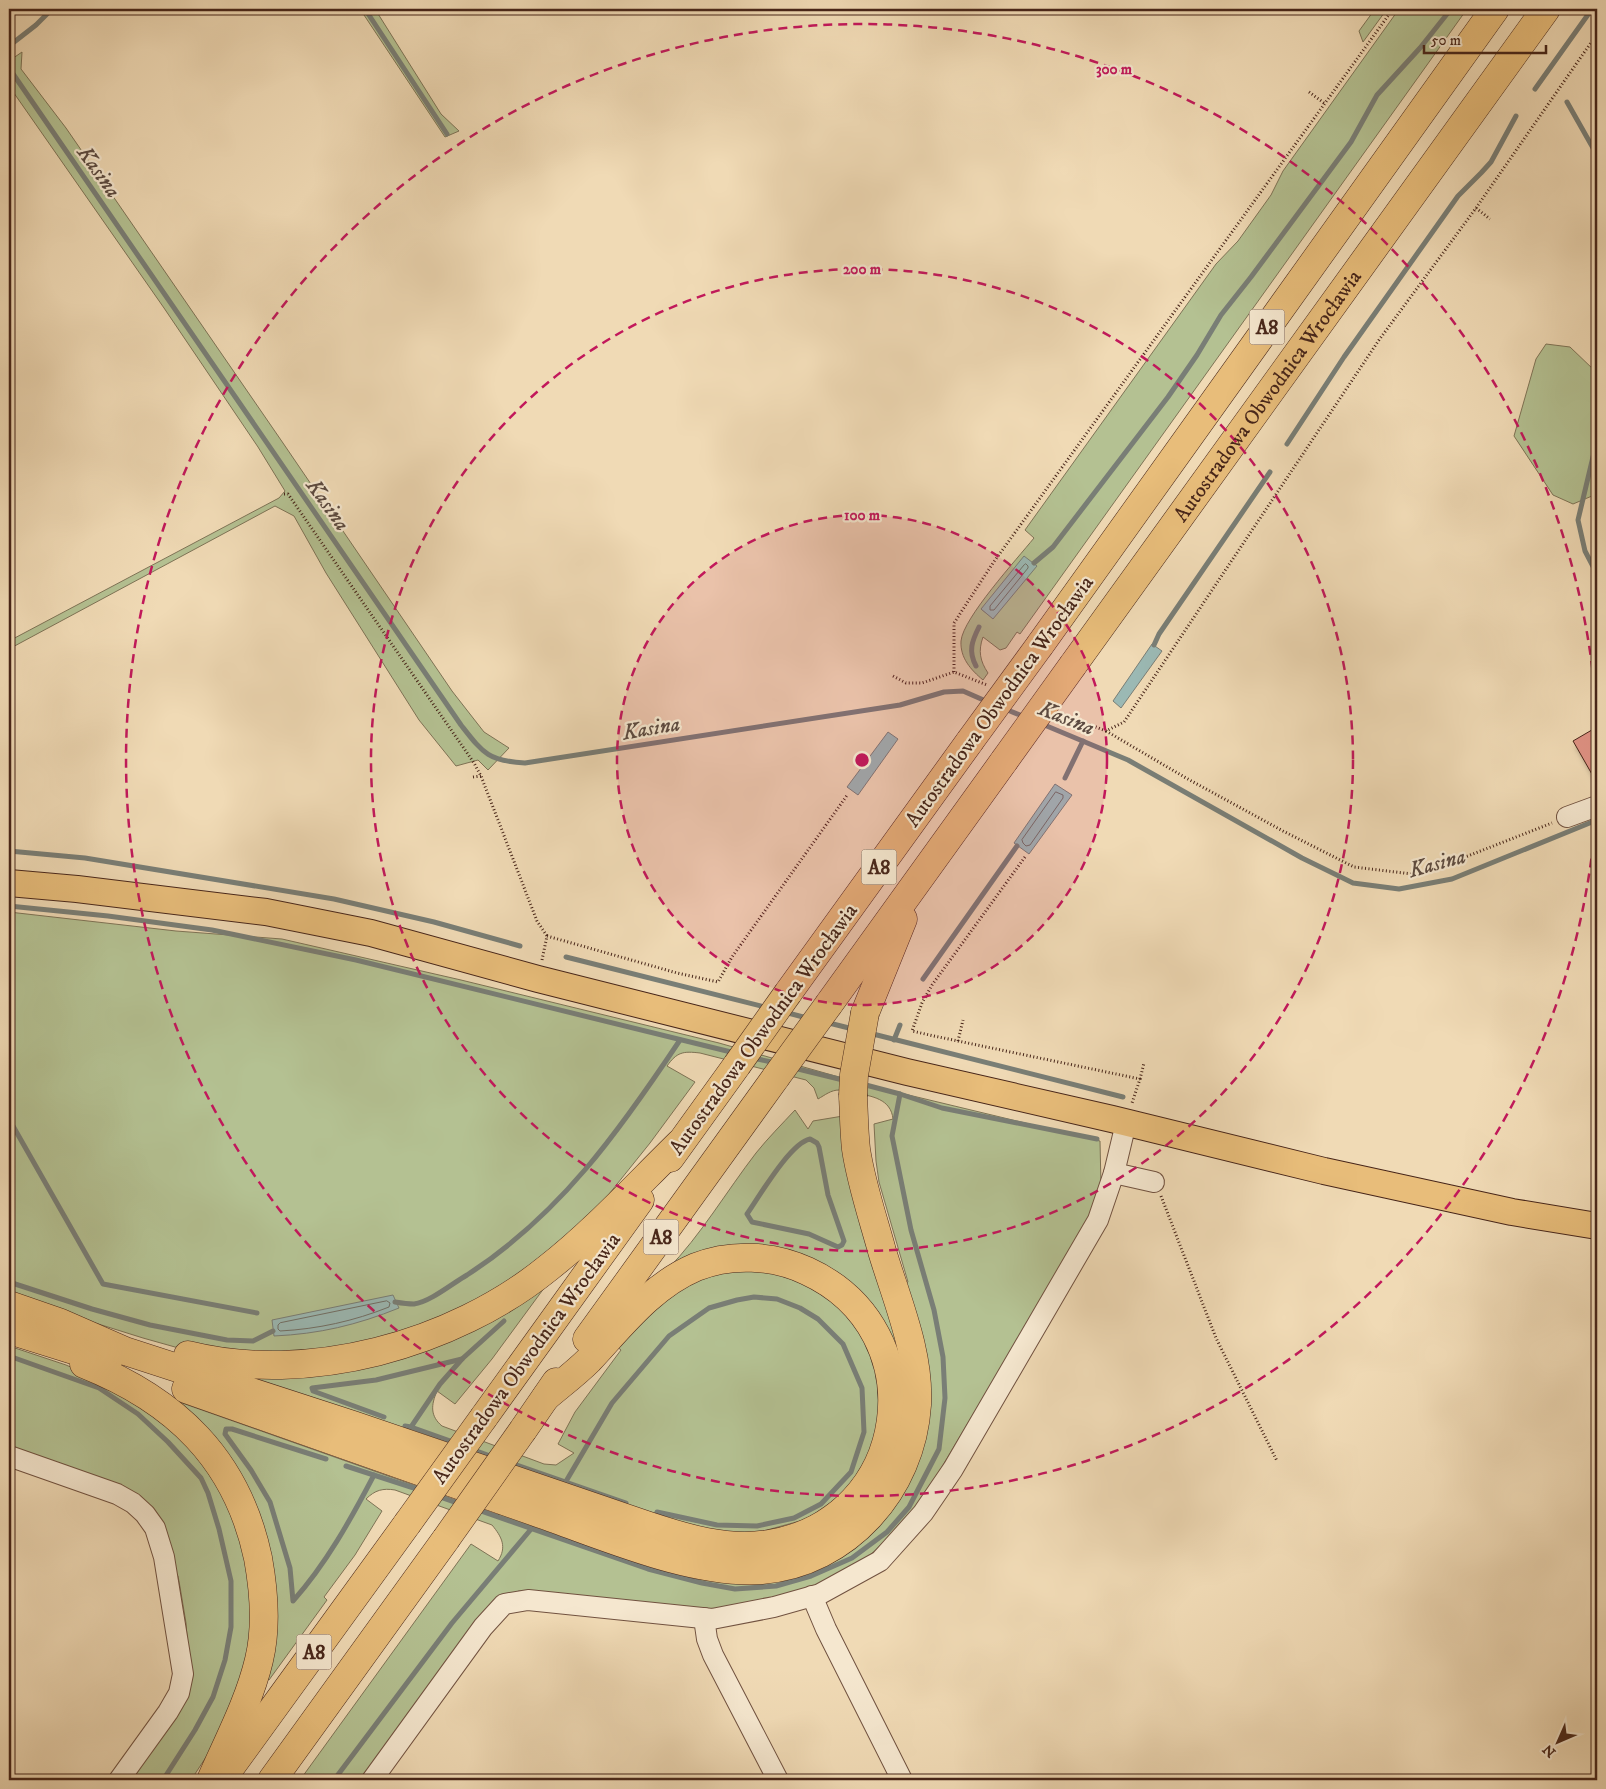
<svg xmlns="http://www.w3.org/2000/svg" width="1606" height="1789" viewBox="0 0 1606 1789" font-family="'IM FELL DW Pica',serif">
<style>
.green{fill:#b4c192;stroke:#7e7356;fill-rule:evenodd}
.water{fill:#9bb9b4;stroke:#797e76}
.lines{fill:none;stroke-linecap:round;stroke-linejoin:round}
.shore{stroke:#716f66;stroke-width:1}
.stream{stroke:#797e76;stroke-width:5}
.building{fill:#df9284;stroke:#472519;filter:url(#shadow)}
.minor-casing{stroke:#715240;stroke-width:22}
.major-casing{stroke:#472519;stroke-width:28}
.highway-casing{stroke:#472519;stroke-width:29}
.path{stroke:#472519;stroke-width:3;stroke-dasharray:1 2.5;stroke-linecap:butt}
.minor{stroke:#f5e7cf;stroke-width:20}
.major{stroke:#e8bd7a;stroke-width:26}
.highway{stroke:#e8bd7a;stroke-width:28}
.highway-bridge-casing{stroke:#472519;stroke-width:29;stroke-linecap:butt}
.highway-bridge{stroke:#e8bd7a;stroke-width:28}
.ring{fill:none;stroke:#c2185b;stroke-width:2.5;stroke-dasharray:9 6}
.labels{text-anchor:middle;stroke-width:4.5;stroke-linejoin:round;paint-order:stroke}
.shield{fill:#f5e7cf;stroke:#7b5f50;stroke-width:1}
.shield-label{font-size:20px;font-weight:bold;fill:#472519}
.street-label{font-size:21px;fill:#472519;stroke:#f5e7cf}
.water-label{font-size:22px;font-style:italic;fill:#5c4a40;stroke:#f5e7cf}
.centre{fill:#c2185b;stroke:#f5e7cf;stroke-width:2.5}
.ring-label{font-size:15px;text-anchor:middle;font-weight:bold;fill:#c2185b;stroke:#f5e7cf;stroke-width:4.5;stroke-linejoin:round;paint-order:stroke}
</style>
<defs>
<filter id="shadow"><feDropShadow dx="3" dy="5.5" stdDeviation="2.5" flood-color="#0004"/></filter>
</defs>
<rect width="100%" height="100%" fill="#f0dab5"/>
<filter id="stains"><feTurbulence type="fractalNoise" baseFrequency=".004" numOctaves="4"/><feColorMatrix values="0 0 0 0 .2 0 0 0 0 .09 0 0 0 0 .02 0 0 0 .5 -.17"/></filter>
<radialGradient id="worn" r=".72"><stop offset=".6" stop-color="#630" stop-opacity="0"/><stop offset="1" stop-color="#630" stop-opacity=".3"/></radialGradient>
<g class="green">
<path d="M360,9H375L441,114L459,131L445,137Z"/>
<path d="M1375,9H1387L1363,42L1359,31Z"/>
<path d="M1399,9H1467L1020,634L1017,632L1006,648L1000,650L983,637C978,651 980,661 988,673L983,680C971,670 960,658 961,641C963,618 1017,559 1034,538L1025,530L1216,264L1238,241L1271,195L1283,171ZM1036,566L993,618L981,609Z"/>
<path d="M22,52L21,69L66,128L283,443L452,691L484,732L509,748L488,770L478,760L456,766L419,720L326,573L294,516L275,506L9,649V641L279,498L285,491L258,447L164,308L9,86V61Z"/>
<path d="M1546,344L1570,347L1594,370L1597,368V481L1592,496L1573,504L1553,495L1514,436L1536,359Z"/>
<path d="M9,912L176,931L282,939L461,980L719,1043L867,1085L1100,1141L1101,1186L1091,1214L1081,1233L924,1497L888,1538L870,1555L846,1570L816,1585L787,1597L703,1611L519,1591C501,1596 483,1608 475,1625L366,1780H300L471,1544L498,1561C507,1547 502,1537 492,1525L395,1490C383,1488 375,1490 366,1499L382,1511L355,1555L324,1597L327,1600L269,1680L264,1677L271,1586L168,1398L498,1515L502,1510L698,1577L912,1474L901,1284L908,1282L879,1182L876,1161L874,1124L893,1119C891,1099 872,1096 855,1093C850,1092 844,1090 839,1090C831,1090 825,1095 818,1099L814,1088L806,1080L700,1053C683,1051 677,1052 667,1066L695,1082L650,1143L597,1209L536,1266L427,1327L327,1352L208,1353L175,1347L143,1338L9,1296Z"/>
<path d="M795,1110L808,1129L813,1121L843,1116C846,1154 853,1190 864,1227C884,1296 919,1366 902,1440C885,1517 816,1562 740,1562C702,1563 666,1551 630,1540C607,1532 584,1525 561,1516C538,1508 516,1498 493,1490C445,1472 395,1459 347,1442C234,1403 122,1361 9,1322V1316C113,1352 217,1388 322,1422C379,1441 437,1458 495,1478C508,1482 520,1489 532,1494C557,1503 583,1511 609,1520C645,1532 681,1546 719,1552C750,1556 782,1553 811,1540C840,1527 863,1506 879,1478C927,1396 887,1288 797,1256C754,1241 707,1249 667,1270C701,1235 726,1192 756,1153C768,1138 782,1124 795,1110Z"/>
<path d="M733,1269L790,1275L843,1308L872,1352L882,1402L871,1451L847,1491L807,1519L756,1533H725L691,1527L224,1371L290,1370L550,1280L492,1359L455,1404L437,1391C431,1405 430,1416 442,1426L544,1464L556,1465L574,1453L558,1444L575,1412L621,1350L615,1345L680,1286Z"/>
<path d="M9,1346L66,1365L105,1382L185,1439L231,1506L254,1594L246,1672L212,1748L191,1780H127L189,1667L186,1623L180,1587L178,1576L172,1569L151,1512L9,1449Z"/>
</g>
<g class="water">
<path d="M1024,556L1037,566L993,619L981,609Z"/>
<path d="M1152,644L1162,651L1121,708L1113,701Z"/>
<path d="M888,732L898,739L858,795L847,787Z"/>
<path d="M1055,784L1072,795L1029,854L1014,843Z"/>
<path d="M393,1295L399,1308C357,1325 319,1334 274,1336L272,1320Z"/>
</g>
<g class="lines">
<g class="shore">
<path d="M1026,564L1028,566V568L994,610H990V606L1024,565Z"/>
<path d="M1056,792L1063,795V798L1030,845L1026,846L1023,843L1022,840Z"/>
<path d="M387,1301L390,1303L389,1307C354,1321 318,1329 280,1331L278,1329V1325L280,1323Z"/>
</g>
<g class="stream">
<path d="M365,9L447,134"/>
<path d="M9,46L36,25L52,9"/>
<path d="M9,68L461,725C483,753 488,761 525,763L900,705L944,692L963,691L988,702"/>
<path d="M1535,89L1592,9"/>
<path d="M1567,102L1597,155"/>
<path d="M1597,440L1578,520L1585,551L1597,574"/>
<path d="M1287,444L1344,357L1458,196L1481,173L1491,162L1516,116"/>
<path d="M1034,563L1053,547L1168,397L1197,355L1221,315L1251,277L1351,142L1377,95L1420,48L1451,9"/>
<path d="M1154,645L1159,634L1270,472"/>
<path d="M976,666C968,651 972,641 979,627"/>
<path d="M1005,709L1025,717"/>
<path d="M1042,724L1128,760L1302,858L1353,883L1399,889L1452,879L1597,820"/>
<path d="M1065,778L1083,741"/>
<path d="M9,851L85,858L334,899L434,922L520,946"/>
<path d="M9,906L108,916L212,930L356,960L735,1053"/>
<path d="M566,957L769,1008"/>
<path d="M923,979L1017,846"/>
<path d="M784,1012L807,1018"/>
<path d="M825,1022L853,1029"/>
<path d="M869,1033L1123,1097"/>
<path d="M894,1040L900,1025"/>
<path d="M753,1058L776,1063"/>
<path d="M794,1068L847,1081"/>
<path d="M862,1084L900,1094L942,1108L1097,1139"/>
<path d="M9,1119L103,1284L257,1313"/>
<path d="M810,1139L817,1143L819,1147L828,1195L844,1241L842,1245L838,1247L809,1234L752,1222L747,1214C759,1197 790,1143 810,1139Z"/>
<path d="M9,1282L92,1309L150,1325L227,1340L253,1341L273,1331"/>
<path d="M395,1302C401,1303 408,1304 414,1304C430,1302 453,1283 467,1275C560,1215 620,1130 680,1040"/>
<path d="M9,1356L99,1388L138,1414L168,1442L201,1478L208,1493L219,1529L231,1581V1627L225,1660L213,1697L195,1730L163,1780"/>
<path d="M384,1417L313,1391L312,1388L376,1380L462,1359"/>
<path d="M405,1426L411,1427L440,1384L462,1359L504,1321"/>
<path d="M411,1427L456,1443"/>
<path d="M471,1449L493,1457"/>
<path d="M326,1459L232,1429H226L225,1434L251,1470L270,1502L290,1568L293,1601C326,1564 351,1519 374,1475"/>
<path d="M511,1463L626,1503"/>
<path d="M346,1466L420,1490"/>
<path d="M565,1483L612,1403L669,1336L709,1308L737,1300L754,1297L777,1299L800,1308L818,1319L843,1344L862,1388L864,1432L851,1472L821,1504L794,1518L757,1526L717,1525L657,1512"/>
<path d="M437,1496L460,1504"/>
<path d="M478,1510L648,1569L702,1583L735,1589L776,1586L811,1576L852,1558L887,1532L909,1507L939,1449L945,1398L943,1357L934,1310L911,1230L892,1136L900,1094"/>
<path d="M334,1780L452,1623L532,1528"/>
</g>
</g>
<path class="building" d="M1597,727V783L1573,741Z"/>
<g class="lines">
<g class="minor-casing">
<g id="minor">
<path d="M1567,817L1597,806"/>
<path d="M1114,1173L1154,1182"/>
<path d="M9,1456L117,1494L133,1503L145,1514L155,1528L164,1557L183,1674L179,1693L168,1712L119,1780"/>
<path d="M812,1596L826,1629L902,1780"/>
<path d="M704,1618L707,1639L713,1655L778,1780"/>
<path d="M372,1780L483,1627L504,1604L528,1600L712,1619L774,1607L820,1594L880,1561L923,1513L953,1469L1098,1220L1114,1173L1126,1123"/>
</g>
</g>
<g class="major-casing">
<path id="major" d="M9,883L77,889L266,912L371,933L538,979L907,1072L1112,1119L1324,1171L1512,1212L1597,1226"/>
</g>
<g class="highway-casing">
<g id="highway">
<path d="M1040,645L1495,9"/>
<path id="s1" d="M1073,665L1546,9"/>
<path d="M788,993L970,741"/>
<path d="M829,1004L1004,761"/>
<path d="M865,1013L903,919"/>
<path d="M670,1158L737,1065"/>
<path d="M9,1305L61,1323L125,1351L353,1425L646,1525C685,1538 727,1551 769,1544C912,1521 938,1331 807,1271C773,1255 731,1253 696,1267C651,1286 621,1326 589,1360C576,1373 560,1385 546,1397"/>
<path d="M9,1330L108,1361"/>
<path d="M587,1339L776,1077"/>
<path d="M188,1355C308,1385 453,1345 548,1268C594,1232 638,1184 680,1143"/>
<path d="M84,1364C175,1400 237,1459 258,1558C264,1591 267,1627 259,1660C249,1702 228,1741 211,1780"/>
<path d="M186,1389C304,1431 422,1473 541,1514C605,1536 693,1575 762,1570C847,1563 912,1489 917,1405C920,1353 897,1301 882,1251C873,1218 861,1183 856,1149C854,1131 854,1113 853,1096"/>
<path d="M484,1417L640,1200"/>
<path d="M523,1430L556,1382"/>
<path d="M227,1772L407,1524"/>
<path d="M272,1780L446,1539"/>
</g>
</g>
<g class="path">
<path d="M9,19L17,9"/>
<path d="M1309,92L1324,103"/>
<path d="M1476,208L1490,219"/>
<path d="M284,494H288L474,763L481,776L537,921L547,936"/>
<path d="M954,672V623L993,563L1393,9"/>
<path d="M893,676L906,683H922L954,672L987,685"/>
<path d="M1063,714L1106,731L1124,722L1379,340L1476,208L1597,34"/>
<path d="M1106,731L1186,778L1283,831L1354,867L1412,874L1455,861L1552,823"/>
<path d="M473,777L481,776"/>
<path d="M1025,857L932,985L922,1003L912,1031L934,1036L1140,1079L1132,1103"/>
<path d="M542,960L547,936L677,973L718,982L732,957L848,794"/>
<path d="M958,1041L963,1020"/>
<path d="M1140,1079L1144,1063"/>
<path d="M1161,1196L1216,1338L1277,1461"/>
</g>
<use href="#minor" class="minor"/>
<use href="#major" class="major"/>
<use href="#highway" class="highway"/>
<g class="highway-bridge-casing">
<g id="highway-bridge">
<path d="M970,741L1040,645"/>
<path d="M1004,761L1073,665"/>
<path d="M737,1065L788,993"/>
<path d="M776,1077L829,1004"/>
<path d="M853,1096L854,1075L865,1013"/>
<path d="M407,1524L484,1417"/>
<path d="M446,1539L523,1430"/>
</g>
</g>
<use href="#highway-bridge" class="highway-bridge"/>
</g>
<circle cx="862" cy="760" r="245" fill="#c2185b" fill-opacity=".12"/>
<g class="ring">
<circle cx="862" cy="760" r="245"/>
<circle cx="862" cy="760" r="491"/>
<path d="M1597 799A736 736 0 1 1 1597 721"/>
</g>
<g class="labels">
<g class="shield">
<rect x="1249.5" y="309.5" width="35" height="35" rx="4"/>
<rect x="861.5" y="849.5" width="35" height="35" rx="4"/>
<rect x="643.5" y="1219.5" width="35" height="35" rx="4"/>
<rect x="296.5" y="1634.5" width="35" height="35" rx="4"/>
</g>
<g class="shield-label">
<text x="1267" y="334">A8</text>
<text x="879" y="874">A8</text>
<text x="661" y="1244">A8</text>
<text x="314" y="1659">A8</text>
</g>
<g class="street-label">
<text dy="7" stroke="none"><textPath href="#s1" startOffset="332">Autostradowa Obwodnica Wrocławia</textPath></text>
<text transform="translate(999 701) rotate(-54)" y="7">Autostradowa Obwodnica Wrocławia</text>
<text transform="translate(763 1029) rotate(-54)" y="7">Autostradowa Obwodnica Wrocławia</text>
<text transform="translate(526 1358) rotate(-54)" y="7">Autostradowa Obwodnica Wrocławia</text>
</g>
<g class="water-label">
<text transform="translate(100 171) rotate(55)" y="8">Kasina</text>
<text transform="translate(329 504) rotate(55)" y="8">Kasina</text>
<text transform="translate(1067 717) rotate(22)" y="8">Kasina</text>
<text transform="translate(651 727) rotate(-9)" y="8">Kasina</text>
<text transform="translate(1437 862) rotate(-15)" y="8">Kasina</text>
</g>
</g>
<circle cx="862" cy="760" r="8" class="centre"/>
<g class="ring-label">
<text x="1114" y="74">300 m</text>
<text x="862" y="274">200 m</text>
<text x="862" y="520">100 m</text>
</g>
<rect width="1606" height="1789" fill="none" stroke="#f0dab5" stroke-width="30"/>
<rect x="10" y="10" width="1586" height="1769" fill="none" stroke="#472519" stroke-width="2.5"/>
<rect x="15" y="15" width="1576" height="1759" fill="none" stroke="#472519"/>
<g transform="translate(1558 1742) rotate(225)" stroke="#f5e7cf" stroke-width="4" paint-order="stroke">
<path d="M0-4L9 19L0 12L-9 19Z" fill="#472519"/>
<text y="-8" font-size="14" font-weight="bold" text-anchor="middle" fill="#472519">N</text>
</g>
<path d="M1424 45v8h122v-8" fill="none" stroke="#472519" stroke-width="2.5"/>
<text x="1431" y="45" font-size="15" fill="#472519" stroke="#f5e7cf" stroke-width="4" paint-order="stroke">50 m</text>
<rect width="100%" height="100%" filter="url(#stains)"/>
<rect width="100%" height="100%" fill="url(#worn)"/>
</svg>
